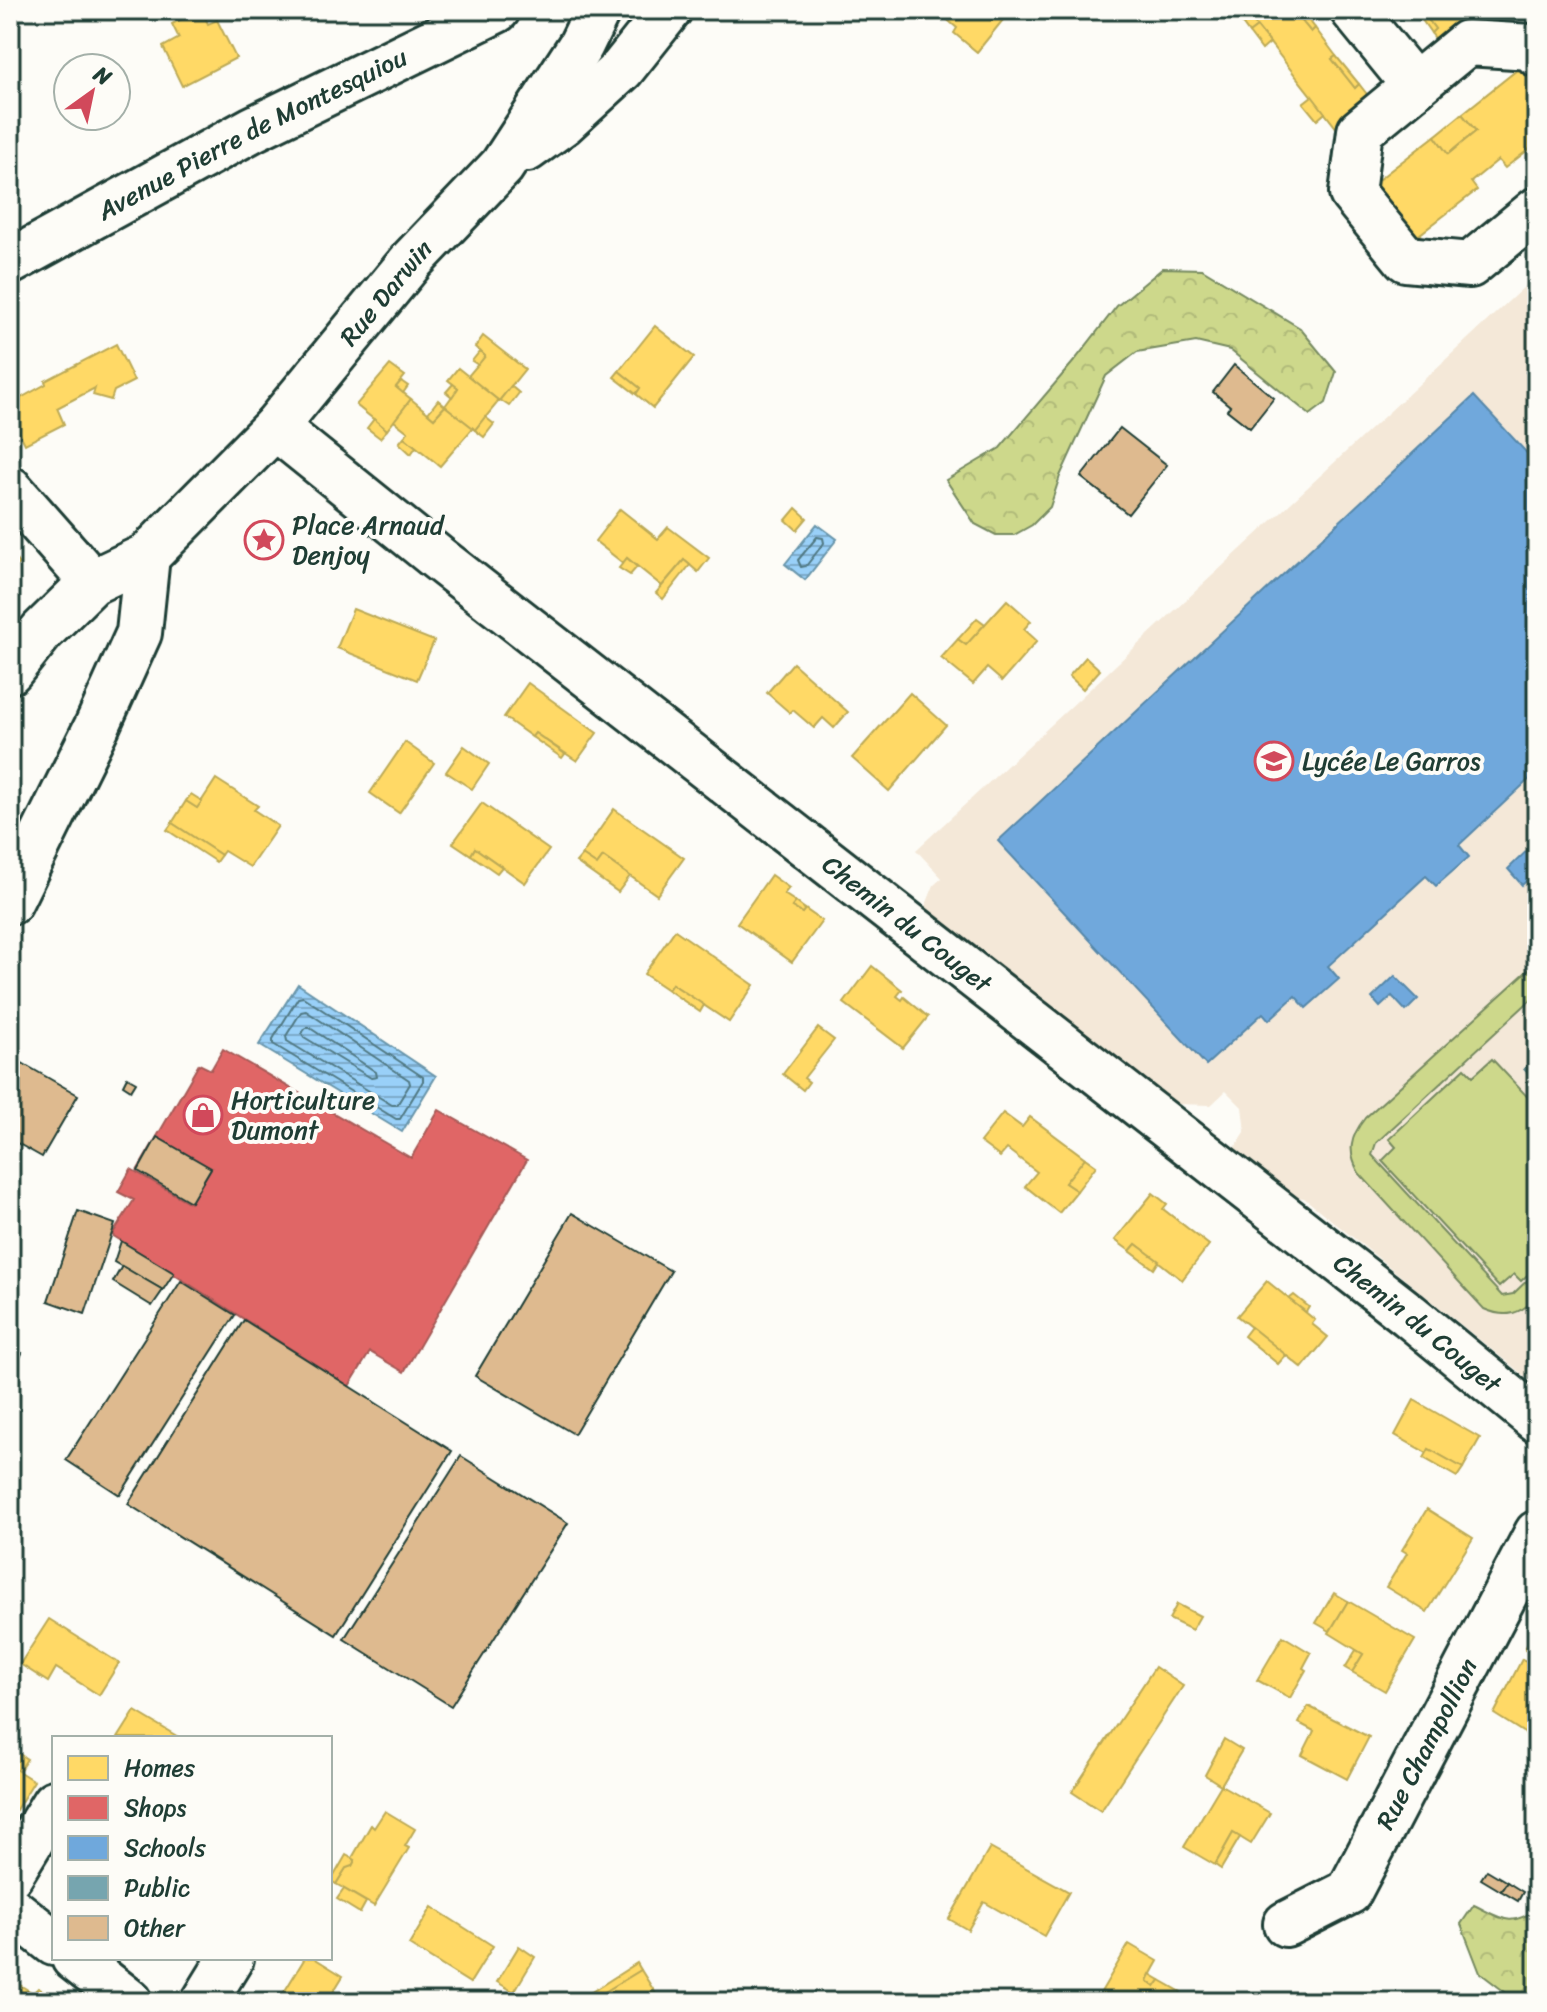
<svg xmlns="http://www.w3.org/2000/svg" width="1547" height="2012" viewBox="0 0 1547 2012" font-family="Sriracha,sans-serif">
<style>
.built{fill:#f4e8d8}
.green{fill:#cdd88b;stroke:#768a60;stroke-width:2}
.forest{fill:url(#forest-crowns);stroke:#768a60;stroke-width:2}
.water{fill:url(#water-rules);stroke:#6895aa;stroke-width:2}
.homes{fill:#ffd966;stroke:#bcaa57;stroke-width:2}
.shops{fill:#e06666;stroke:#a65a57;stroke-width:2}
.schools{fill:#6fa8dc;stroke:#5788aa;stroke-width:2}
.public{fill:#76a5af;stroke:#5c868a;stroke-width:2}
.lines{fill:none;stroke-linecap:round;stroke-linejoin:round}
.shore{stroke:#507882;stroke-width:2}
.building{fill:#deba8f;stroke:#1f3d34;stroke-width:2}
.minor-casing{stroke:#1f3d34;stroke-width:50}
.minor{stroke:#fdfcf7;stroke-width:44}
.labels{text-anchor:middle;stroke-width:8;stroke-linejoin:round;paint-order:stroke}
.street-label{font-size:26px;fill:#1f3d34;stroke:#fdfcf7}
.poi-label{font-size:26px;fill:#1f3d34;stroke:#fdfcf7;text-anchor:start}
</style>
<defs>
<pattern id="forest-crowns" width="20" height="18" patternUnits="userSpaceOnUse" patternTransform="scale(2)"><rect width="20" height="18" fill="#cdd88b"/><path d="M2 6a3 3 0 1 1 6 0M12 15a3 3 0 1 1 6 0" fill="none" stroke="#b0ba79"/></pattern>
<pattern id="water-rules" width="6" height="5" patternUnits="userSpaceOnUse" patternTransform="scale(2)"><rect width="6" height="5" fill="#99d0f8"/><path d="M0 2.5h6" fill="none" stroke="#7caaca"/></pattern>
</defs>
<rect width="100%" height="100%" fill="#fdfcf7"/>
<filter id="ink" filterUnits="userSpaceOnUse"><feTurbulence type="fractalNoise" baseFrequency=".0125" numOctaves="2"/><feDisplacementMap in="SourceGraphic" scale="16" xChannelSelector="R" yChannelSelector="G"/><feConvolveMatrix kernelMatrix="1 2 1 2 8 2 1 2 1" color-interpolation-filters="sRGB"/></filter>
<g filter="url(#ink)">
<path class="built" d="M1537,275V1386L1304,1198L1289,1196L1232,1152L1245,1132L1242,1107L1226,1091L1211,1105L1175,1104L924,910L934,885L942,878L916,850Z"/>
<g class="green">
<path d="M1537,962V994L1376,1143L1372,1155L1502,1296L1513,1294L1537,1271V1298C1519,1314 1507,1319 1484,1309L1359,1173C1347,1152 1350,1137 1365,1118Z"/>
<path d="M1492,1059L1537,1107V1266L1521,1281L1514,1274L1499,1287L1382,1161L1396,1147L1389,1139L1465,1068L1473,1076Z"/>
</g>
<g class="forest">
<path d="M1163,268L1202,269L1300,328L1336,372L1326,403L1310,415L1230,350L1196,342L1137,352L1106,376L1060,476L1050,507L1032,525L1014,535H996L975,524L946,480L1000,448L1075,360L1117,306Z"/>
<path d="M1474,1905C1501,1918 1511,1929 1537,1908V2002H1518L1480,1973L1461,1924Z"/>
</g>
<g class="water">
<path d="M817,524L837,539L805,580L785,564Z"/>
<path d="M298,984L436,1076L402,1132L259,1045Z"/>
</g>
<g class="homes">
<path d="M198,10H202L208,24L217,20L236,58L182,86L163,47L179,38L172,24Z"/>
<path d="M936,10H1011L977,52L954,33L957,28Z"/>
<path d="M1244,10L1257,27L1249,33L1236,15Z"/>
<path d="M1244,10H1294L1311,32L1315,28L1336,56L1332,59L1355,88L1359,84L1373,102L1338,130Z"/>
<path d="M1421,10H1471L1479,20L1443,48L1431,33L1435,29Z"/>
<path d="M1305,15L1315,28L1311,32L1300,19Z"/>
<path d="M1426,17L1435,29L1431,33L1422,20Z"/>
<path d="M1257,27L1270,43L1262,50L1249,33Z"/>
<path d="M1336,56L1359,84L1355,88L1332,59Z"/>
<path d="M1527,62L1537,75V143L1505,168L1498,160L1471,182L1477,190L1411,241L1369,187L1435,136L1448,154L1476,131L1462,114Z"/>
<path d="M1312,96L1325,113L1317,120L1303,103Z"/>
<path d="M1462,114L1476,131L1448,154L1435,136Z"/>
<path d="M655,326L694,357L653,408L636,394L640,388L619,371Z"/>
<path d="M483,336L525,369L499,401L468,376L485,356L475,347Z"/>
<path d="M116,344L134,381L114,391L111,400L93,395L95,388L57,408L64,424L25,444L10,414V404L46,384L45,381Z"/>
<path d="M480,351L485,356L478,365L472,361Z"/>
<path d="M390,365L405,376L396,387L411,399L387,430L356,405Z"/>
<path d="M458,368L499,401L475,430L445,406L458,388L448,380Z"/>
<path d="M619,371L640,388L636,394L614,377Z"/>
<path d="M401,381L408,386L403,393L396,387Z"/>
<path d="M453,384L458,388L452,397L446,392Z"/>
<path d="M511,386L519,393L509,406L500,400Z"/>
<path d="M411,399L434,418L445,406L473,428L440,466L404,437L408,432L394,421Z"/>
<path d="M438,400L445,406L434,418L428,413Z"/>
<path d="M485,417L494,424L484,437L475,430Z"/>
<path d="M374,419L387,430L380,438L367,428Z"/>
<path d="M404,437L416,447L411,454L399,443Z"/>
<path d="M796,508L807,518L797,530L786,520Z"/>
<path d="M620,509L658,539L668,527L709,558L698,572L684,560L662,586L627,558L623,563L595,541Z"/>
<path d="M10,553L19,564L10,572Z"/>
<path d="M627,558L637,567L630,575L619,568Z"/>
<path d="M684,560L690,565L663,599L656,593Z"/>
<path d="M1007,600L1031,621L1024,629L1037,641L1002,681L987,668L973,684L941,658L958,639L966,645Z"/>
<path d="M353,609L434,641L417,680L337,648Z"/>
<path d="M977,618L985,624L966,645L958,639Z"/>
<path d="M1086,657L1100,670L1083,689L1069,676Z"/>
<path d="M793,663L848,712L834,728L823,718L814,728L793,710L790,713L767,693Z"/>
<path d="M528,683L597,733L577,761L535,733L532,737L504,717Z"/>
<path d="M910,693L946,725L889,791L852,758Z"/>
<path d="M535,733L565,754L562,758L532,737Z"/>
<path d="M405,742L434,763L399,813L370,793Z"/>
<path d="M464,746L489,764L472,789L446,772Z"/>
<path d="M216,779L258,806L254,810L278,826L250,867L224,851L221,855L172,823L186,801L197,808Z"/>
<path d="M191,794L202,801L197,808L186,801Z"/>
<path d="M482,803L549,850L525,883L475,848L471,855L453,843Z"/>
<path d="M614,809L684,858L657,895L603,857L597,865L582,855Z"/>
<path d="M172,823L221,855L216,862L167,830Z"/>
<path d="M475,848L502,867L497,873L471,855Z"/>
<path d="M582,855L597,865L603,857L630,876L618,892L576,862Z"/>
<path d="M771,875L789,888L784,894L796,902L792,907L802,913L805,909L822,921L792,962L737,923Z"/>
<path d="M796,902L805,909L802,913L792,907Z"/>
<path d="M675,930L754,985L729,1022L672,984L668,990L644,974Z"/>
<path d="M872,966L902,990L897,996L902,1000L904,997L928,1017L903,1048L844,1003Z"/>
<path d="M672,984L704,1005L700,1012L668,990Z"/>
<path d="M818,1028L834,1040L804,1078L809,1082L803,1090L783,1074Z"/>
<path d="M1003,1113L1022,1127L1030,1117L1085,1158L1065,1183L1077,1191L1059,1213L1025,1186L1037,1172L1007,1149L1000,1157L980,1142Z"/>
<path d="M1085,1158L1096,1166L1077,1191L1065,1183Z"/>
<path d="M1153,1193L1167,1204L1163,1209L1209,1245L1182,1280L1136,1244L1130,1251L1115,1240Z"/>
<path d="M1136,1244L1159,1261L1154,1269L1130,1251Z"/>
<path d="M1267,1281L1315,1320L1312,1324L1328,1337L1302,1368L1237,1316Z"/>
<path d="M1294,1295L1309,1307L1306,1312L1289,1299Z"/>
<path d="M1251,1327L1286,1355L1278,1364L1244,1336Z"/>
<path d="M1414,1400L1480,1438L1463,1468L1429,1449L1427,1453L1395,1435Z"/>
<path d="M1429,1449L1463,1468L1457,1477L1424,1458Z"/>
<path d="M1427,1509L1473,1538L1427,1612L1386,1587L1407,1553L1402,1550Z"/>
<path d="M1334,1593L1348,1601L1330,1631L1316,1623Z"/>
<path d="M1348,1601L1415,1640L1385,1691L1352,1672L1363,1654L1329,1633Z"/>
<path d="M1177,1604L1200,1616L1192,1630L1169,1619Z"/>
<path d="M49,1619L119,1663L99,1695L56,1668L48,1682L20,1664Z"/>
<path d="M1537,1625V1655L1525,1649Z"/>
<path d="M1283,1636L1311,1653L1303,1668L1306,1670L1290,1698L1257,1680Z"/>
<path d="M1356,1650L1363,1654L1352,1672L1345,1668Z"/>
<path d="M1522,1659L1537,1667V1687L1532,1698L1537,1701V1741L1494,1714Z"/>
<path d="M1155,1667L1183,1686L1101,1811L1072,1792Z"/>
<path d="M1308,1706L1369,1737L1347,1779L1302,1755L1314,1731L1299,1723Z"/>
<path d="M135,1711L180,1738H118Z"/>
<path d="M1224,1739L1242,1750L1221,1785L1205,1775Z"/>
<path d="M10,1748L27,1759L19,1771L10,1766Z"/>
<path d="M10,1766L34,1781L14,1813L10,1810Z"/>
<path d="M1221,1785L1270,1813L1251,1844L1233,1833L1215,1865L1184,1847Z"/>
<path d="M385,1811L415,1829L405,1846L409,1848L374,1906L336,1884L346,1868L352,1866L355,1860L352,1858L371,1825L374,1828Z"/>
<path d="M1233,1833L1240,1837L1221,1869L1215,1865Z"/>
<path d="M990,1848L1069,1892L1044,1936L984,1902L968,1930L949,1919Z"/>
<path d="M346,1855L355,1860L352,1866L346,1868L336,1884L331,1881Z"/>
<path d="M344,1889L366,1902L360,1913L337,1899Z"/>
<path d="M432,1907L493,1946L470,1983L409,1945Z"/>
<path d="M1129,1944L1158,1961L1147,1981L1155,1987L1160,1980L1181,1992L1176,2002H1119L1101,1992Z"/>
<path d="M519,1946L535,1957L514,1992L497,1982Z"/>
<path d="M305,1958H314L343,1976L327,2002H278Z"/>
<path d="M637,1963L641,1970L595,1998L598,2002H580L579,2000Z"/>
<path d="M641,1970L661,2002H598L595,1998Z"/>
<path d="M1150,1974L1160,1980L1155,1987L1147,1981Z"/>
<path d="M10,1979L33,1993L38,1988L54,1997L51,2002H10Z"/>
</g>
<path class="shops" d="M223,1049L411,1158L439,1110L527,1160L404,1372L370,1352L349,1386L112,1235L134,1200L118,1192L131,1169L190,1203L211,1168L157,1137L137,1171L199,1064L211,1070Z"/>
<g class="schools">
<path d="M1537,362V384L1526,372Z"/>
<path d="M1474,396L1537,464V772L1459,845L1469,857L1436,886L1426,876L1328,966L1339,979L1306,1008L1295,996L1269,1020L1263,1013L1206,1065L998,841Z"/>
<path d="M1537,841V871L1522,885L1508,869Z"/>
<path d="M1395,976L1418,999L1406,1011L1392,996L1380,1007L1372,998Z"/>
</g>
<path class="public" d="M1537,1056V1083L1524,1069Z"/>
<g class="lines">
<g class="shore">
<path d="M817,537L823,538L824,543L806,566L801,567L798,560Z"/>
<path d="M303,997L423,1077V1081L400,1119H396L273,1044V1039L298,998Z"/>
<path d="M306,1011L409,1080L410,1084L397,1105H392L287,1041L286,1036L301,1012Z"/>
<path d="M306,1028H310L376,1072L377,1077L371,1078L304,1037L302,1033Z"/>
</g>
</g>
<g class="building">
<path d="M1234,365L1274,398L1250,428L1227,410L1230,406L1213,392Z"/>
<path d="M1120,428L1167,465L1128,514L1081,477Z"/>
<path d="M10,1056L78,1095L42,1157L10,1139Z"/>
<path d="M127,1077L136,1082L131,1090L123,1085Z"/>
<path d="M157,1137L211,1168L191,1202L138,1171Z"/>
<path d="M78,1211L115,1224L85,1314L48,1301Z"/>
<path d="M572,1213L671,1271L574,1434L475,1376Z"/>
<path d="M121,1241L174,1273L163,1290L114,1262Z"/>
<path d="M122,1266L163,1290L152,1306L113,1282Z"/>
<path d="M181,1281L235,1315L120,1495L66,1460Z"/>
<path d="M244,1320L452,1451L336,1635L128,1504Z"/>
<path d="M10,1348L22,1353L10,1380Z"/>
<path d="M461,1456L568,1523L451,1706L344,1639Z"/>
<path d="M1487,1870L1507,1882L1501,1891L1481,1879Z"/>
<path d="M1507,1882L1523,1892L1518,1901L1501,1891Z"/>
</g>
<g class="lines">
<g class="minor-casing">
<g id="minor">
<path d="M1353,10L1415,86"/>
<path d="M1537,54L1531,47L1467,43L1360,131L1352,193L1406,259L1470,265L1537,210"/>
<path d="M527,149L563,123L622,69L669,10"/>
<path id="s1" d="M10,262L253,129L497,10"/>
<path id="s2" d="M275,427L439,559L1409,1315L1537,1420"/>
<path d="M10,489L92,582"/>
<path id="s3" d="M10,671L42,631L92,582L147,556L275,427L413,259L502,166L581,45L598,10"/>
<path d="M10,902L97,726L139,633L147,556"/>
<path d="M10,1875L54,1803"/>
<path d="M10,1908L54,1943"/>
<path id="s4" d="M1286,1924L1349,1892L1537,1533"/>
<path d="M74,1958L130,2002"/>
<path d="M204,2002L231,1958"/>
</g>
</g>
<use href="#minor" class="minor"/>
</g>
</g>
<defs>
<g id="sight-ring" transform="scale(2)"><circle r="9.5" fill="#fdfcf7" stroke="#d1495b" stroke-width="1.5"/><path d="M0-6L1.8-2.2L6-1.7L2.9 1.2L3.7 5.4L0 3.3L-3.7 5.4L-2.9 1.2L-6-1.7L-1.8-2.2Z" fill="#d1495b"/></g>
<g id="school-ring" transform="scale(2)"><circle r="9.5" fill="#fdfcf7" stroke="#d1495b" stroke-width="1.5"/><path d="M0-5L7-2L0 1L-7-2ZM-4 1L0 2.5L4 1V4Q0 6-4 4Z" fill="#d1495b"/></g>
<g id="shop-ring" transform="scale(2)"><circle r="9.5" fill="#fdfcf7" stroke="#d1495b" stroke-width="1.5"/><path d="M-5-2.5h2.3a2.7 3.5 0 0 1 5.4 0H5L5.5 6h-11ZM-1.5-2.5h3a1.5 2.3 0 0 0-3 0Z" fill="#d1495b"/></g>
</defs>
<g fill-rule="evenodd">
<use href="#sight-ring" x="264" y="540"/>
<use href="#school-ring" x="1274" y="761"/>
<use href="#shop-ring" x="203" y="1115"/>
</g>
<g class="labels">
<g class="street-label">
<text dy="9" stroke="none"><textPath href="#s1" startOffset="274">Avenue Pierre de Montesquiou</textPath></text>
<text dy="9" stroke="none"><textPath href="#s3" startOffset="538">Rue Darwin</textPath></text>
<text dy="9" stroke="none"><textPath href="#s2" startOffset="804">Chemin du Couget</textPath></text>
<text dy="9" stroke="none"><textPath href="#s2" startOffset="1452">Chemin du Couget</textPath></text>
<text dy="9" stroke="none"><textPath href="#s4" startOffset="238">Rue Champollion</textPath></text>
</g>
<g class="poi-label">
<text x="292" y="534">Place Arnaud<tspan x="292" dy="30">Denjoy</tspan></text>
<text x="1302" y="770">Lycée Le Garros</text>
<text x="231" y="1109">Horticulture<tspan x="231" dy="30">Dumont</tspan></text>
</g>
</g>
<rect width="1547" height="2012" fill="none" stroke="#fdfcf7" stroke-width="40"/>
<rect x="20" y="20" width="1507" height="1972" fill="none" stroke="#1f3d34" stroke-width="3" filter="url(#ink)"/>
<rect x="52" y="1736" width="280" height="224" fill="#fdfcf7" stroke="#a4b0a9" stroke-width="2"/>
<rect x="68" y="1756" width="40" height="24" fill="#ffd966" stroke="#a4b0a9" stroke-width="2"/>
<text x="124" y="1776" font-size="24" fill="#1f3d34">Homes</text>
<rect x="68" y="1796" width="40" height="24" fill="#e06666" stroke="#a4b0a9" stroke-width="2"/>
<text x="124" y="1816" font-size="24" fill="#1f3d34">Shops</text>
<rect x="68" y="1836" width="40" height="24" fill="#6fa8dc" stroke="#a4b0a9" stroke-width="2"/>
<text x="124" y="1856" font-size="24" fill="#1f3d34">Schools</text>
<rect x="68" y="1876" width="40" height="24" fill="#76a5af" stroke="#a4b0a9" stroke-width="2"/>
<text x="124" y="1896" font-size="24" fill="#1f3d34">Public</text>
<rect x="68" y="1916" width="40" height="24" fill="#deba8f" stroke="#a4b0a9" stroke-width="2"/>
<text x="124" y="1936" font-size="24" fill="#1f3d34">Other</text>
<g transform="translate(92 92) rotate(33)"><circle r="38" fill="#fdfcf7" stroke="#a4b0a9" stroke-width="2"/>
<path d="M0-6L14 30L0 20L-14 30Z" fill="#d1495b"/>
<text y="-12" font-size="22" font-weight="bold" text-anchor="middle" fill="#1f3d34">N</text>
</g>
</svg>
